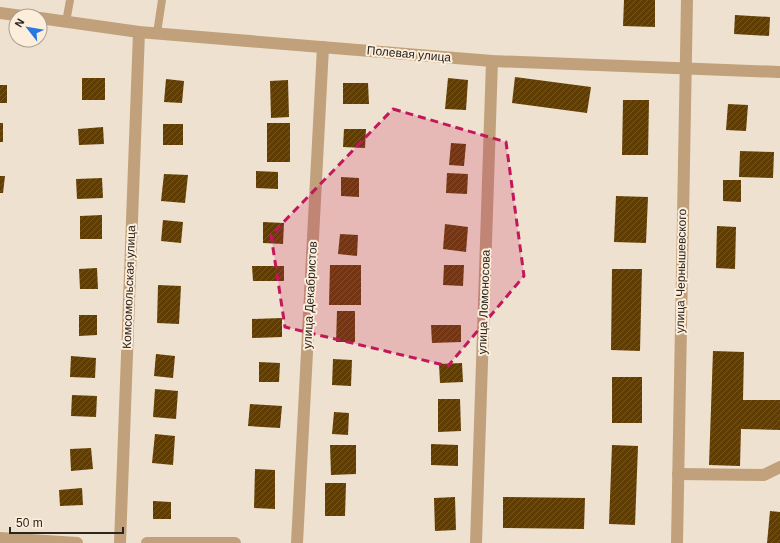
<svg xmlns="http://www.w3.org/2000/svg" width="780" height="543" viewBox="0 0 780 543" font-family="Helvetica,sans-serif">
<style>
.building{fill:url(#building-hatch)}
.lines{fill:none;stroke-linecap:round;stroke-linejoin:round}
.service{stroke:#c0a17b;stroke-width:8}
.minor{stroke:#c0a17b;stroke-width:12}
.marked{fill:#c2185b;fill-opacity:0.2;stroke:#c2185b;stroke-width:3;stroke-dasharray:8 5;stroke-linejoin:round}
.labels{text-anchor:middle;stroke-width:4;stroke-linejoin:round;paint-order:stroke}
.street-label{font-size:12px;fill:#2b251f;stroke:#fdeedc}
</style>
<defs>
<pattern id="building-hatch" width="6" height="6" patternUnits="userSpaceOnUse"><rect width="6" height="6" fill="#603d02"/><path d="M-1 1l2-2M0 6l6-6M5 7l2-2" fill="none" stroke="#735727"/></pattern>
</defs>
<rect width="100%" height="100%" fill="#efe1cf"/>
<g class="building">
<path d="M624,0H655V27L623,26Z"/>
<path d="M735,15L770,17L769,36L734,34Z"/>
<path d="M515,77L591,87L587,113L512,103Z"/>
<rect x="82" y="78" width="23" height="22"/>
<path d="M448,78L468,80L466,110L445,109Z"/>
<path d="M166,79L184,81L182,103L164,102Z"/>
<path d="M288,80L289,117L271,118L270,81Z"/>
<path d="M343,83H368L369,104H343Z"/>
<rect x="0" y="85" width="7" height="18"/>
<path d="M623,100H649L648,155H622Z"/>
<path d="M728,104L748,105L746,131L726,130Z"/>
<rect x="0" y="123" width="3" height="19"/>
<rect x="267" y="123" width="23" height="39"/>
<rect x="163" y="124" width="20" height="21"/>
<path d="M103,127L104,144L79,145L78,129Z"/>
<path d="M344,129H366L365,148L343,147Z"/>
<path d="M451,143L466,144L464,166L449,165Z"/>
<path d="M740,151L774,152L773,178L739,177Z"/>
<path d="M256,171L278,172V189L256,188Z"/>
<path d="M447,173L468,174L467,194L446,193Z"/>
<path d="M164,174L188,175L185,203L161,201Z"/>
<path d="M0,176H5L3,193H0Z"/>
<path d="M341,177L359,178V197L341,196Z"/>
<path d="M102,178L103,198L77,199L76,179Z"/>
<path d="M723,180H741V202L723,201Z"/>
<path d="M616,196L648,197L646,243L614,242Z"/>
<path d="M102,215V239H80V216Z"/>
<path d="M163,220L183,222L181,243L161,241Z"/>
<path d="M263,222L284,223L283,244L263,243Z"/>
<path d="M445,224L468,227L466,252L443,249Z"/>
<path d="M717,226L736,227L735,269L716,268Z"/>
<path d="M340,234L358,235L357,256L338,254Z"/>
<path d="M330,265H361V305H329Z"/>
<path d="M444,265H464L463,286L443,285Z"/>
<path d="M252,266H284V281H253Z"/>
<path d="M97,268L98,289H80L79,269Z"/>
<path d="M612,269H642L640,351L611,350Z"/>
<path d="M158,285L181,286L179,324L157,323Z"/>
<path d="M337,311H355V342H336Z"/>
<path d="M79,315H97V335L79,336Z"/>
<path d="M282,318V337L252,338V319Z"/>
<path d="M431,325H461V342L432,343Z"/>
<path d="M713,351L744,352L743,400H780V430L741,429L740,466L709,465Z"/>
<path d="M156,354L175,356L173,378L154,376Z"/>
<path d="M71,356L96,358L95,378L70,377Z"/>
<path d="M333,359L352,360L351,386L332,385Z"/>
<path d="M259,362L280,363L279,382H259Z"/>
<path d="M462,363L463,382L440,383L439,364Z"/>
<rect x="612" y="377" width="30" height="46"/>
<path d="M155,389L178,391L176,419L153,417Z"/>
<path d="M72,395L97,396L96,417L71,416Z"/>
<path d="M438,399H460L461,431L438,432Z"/>
<path d="M250,404L282,406L280,428L248,426Z"/>
<path d="M334,412L349,413L348,435L332,434Z"/>
<path d="M155,434L175,436L173,465L152,463Z"/>
<path d="M431,444L458,445V466L431,465Z"/>
<path d="M330,445H356V474L331,475Z"/>
<path d="M612,445L638,446L635,525L609,524Z"/>
<path d="M91,448L93,469L71,471L70,449Z"/>
<path d="M255,469L275,470V509L254,508Z"/>
<path d="M325,483H346L345,516H325Z"/>
<path d="M82,488L83,505L60,506L59,490Z"/>
<path d="M455,497L456,530L435,531L434,498Z"/>
<path d="M503,497L585,498L584,529L503,528Z"/>
<path d="M153,501L171,502V519H153Z"/>
<path d="M770,511L780,512V543H767Z"/>
</g>
<g class="lines">
<g class="service">
<path d="M66,22L70,0"/>
<path d="M157,33L162,0"/>
</g>
<g class="minor">
<path d="M0,13L22,16"/>
<path d="M40,18L139,32L492,61L780,72"/>
<path d="M678,474L764,475L780,467"/>
<path d="M0,538L77,543"/>
<path d="M120,543L139,32"/>
<path d="M147,543H235"/>
<path d="M297,543L323,47"/>
<path d="M476,543L492,61"/>
<path d="M677,543L687,0"/>
</g>
</g>
<path class="marked" d="M393,109L506,142L524,276L448,366L285,327L271,235Z"/>
<g class="labels">
<g class="street-label">
<text transform="translate(409 54) rotate(5)" y="4">Полевая улица</text>
<text transform="translate(681 271) rotate(-89)" y="4">улица Чернышевского</text>
<text transform="translate(129 287) rotate(-88)" y="4">Комсомольская улица</text>
<text transform="translate(310 295) rotate(-87)" y="4">улица Декабристов</text>
<text transform="translate(484 302) rotate(-88)" y="4">улица Ломоносова</text>
</g>
</g>
<g transform="translate(28 28) rotate(301)"><circle r="19" fill="#fdeedc" stroke="#a99e90"/>
<path d="M0-3L7 15L0 10L-7 15Z" fill="#2778e3"/>
<text y="-6" font-size="11" font-weight="bold" text-anchor="middle" fill="#2b251f">N</text>
</g>
<path d="M10 527v6h113v-6" fill="none" stroke="#2b251f" stroke-width="2"/>
<text x="16" y="527" font-size="12" fill="#2b251f" stroke="#fdeedc" stroke-width="3" paint-order="stroke">50 m</text>
</svg>
